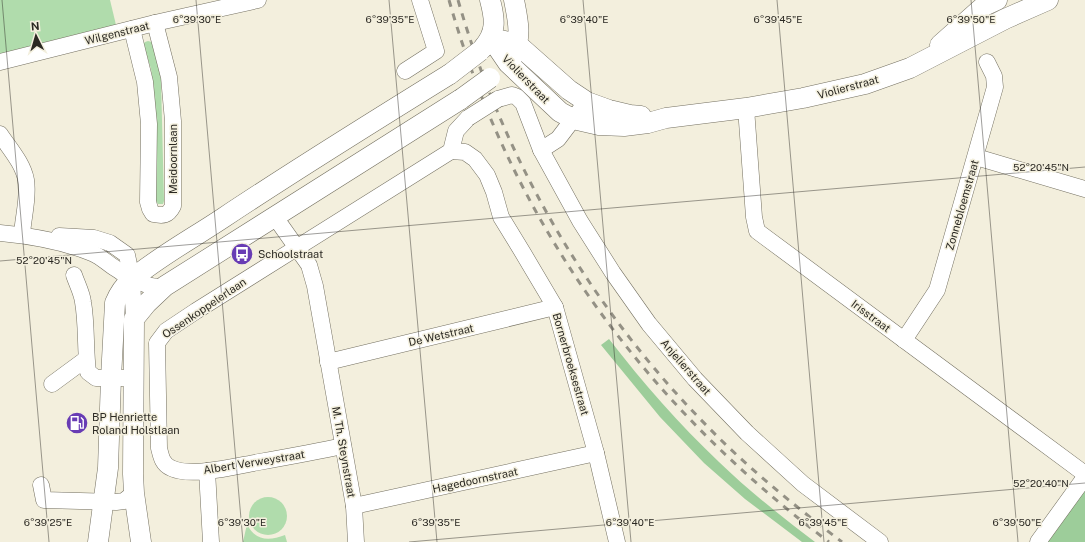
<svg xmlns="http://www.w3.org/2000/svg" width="1085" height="542" viewBox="0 0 1085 542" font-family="'Public Sans',sans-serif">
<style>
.green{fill:#b0dcac}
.forest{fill:#9dcd9a}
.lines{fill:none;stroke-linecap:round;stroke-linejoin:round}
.minor-casing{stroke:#747061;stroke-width:17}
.major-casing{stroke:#747061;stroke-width:21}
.minor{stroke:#fff;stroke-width:16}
.major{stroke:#fff;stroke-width:20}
.rail{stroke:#949185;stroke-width:3;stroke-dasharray:7 7;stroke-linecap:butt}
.minor-bridge-casing{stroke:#747061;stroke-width:17;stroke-linecap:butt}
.major-bridge-casing{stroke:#747061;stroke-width:21;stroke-linecap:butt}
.minor-bridge{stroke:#fff;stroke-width:16}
.major-bridge{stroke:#fff;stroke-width:20}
.ticks{fill:none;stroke:#2b2923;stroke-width:1;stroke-opacity:0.45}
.labels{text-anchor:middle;stroke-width:3;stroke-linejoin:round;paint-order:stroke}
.street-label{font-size:11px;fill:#2b2923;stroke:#f3efdd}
.poi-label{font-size:11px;fill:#2b2923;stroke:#f3efdd;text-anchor:start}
.ticks-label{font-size:10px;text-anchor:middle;fill:#2b2923;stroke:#f3efdd;stroke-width:3;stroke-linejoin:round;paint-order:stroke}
</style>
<rect width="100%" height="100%" fill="#f3efdd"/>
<g class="green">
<path d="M0,0H110L116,25L0,59Z"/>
<path d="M148,41L152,42L156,49L161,80L164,201L163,204H158L156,201L154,94L151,69L143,44L145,42Z"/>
<circle cx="268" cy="516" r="19"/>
<path d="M247,524C255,541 269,541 285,535L287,542H243Z"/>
</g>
<g class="forest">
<path d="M609,339C643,383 679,424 719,462C749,491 782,517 815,542H802L745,499L704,463L660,417L601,345Z"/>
<path d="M1085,485V542H1044Z"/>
</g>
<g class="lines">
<g class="minor-casing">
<g id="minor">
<path d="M132,29L145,82L149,124L148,202L150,209L153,214C163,216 168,216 173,206V121L169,77L155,23"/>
<path d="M0,62L155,23L258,0"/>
<path d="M405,71L436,51L420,0"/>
<path d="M498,99L512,95L517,97L523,103L541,150L580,221L613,273L649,324L695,379L747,433L803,484L880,542"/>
<path d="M746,108L754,217L757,231L1085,474"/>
<path d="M0,134C9,148 23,163 26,180C29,197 23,217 22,235"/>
<path d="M541,150L558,139L580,110"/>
<path d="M451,151L465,152L475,159L487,175L494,192L501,217L523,253L555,307L596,453L617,542"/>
<path d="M976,157L1085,189"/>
<path d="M275,217L309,265L315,286L354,506L356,542"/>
<path d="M0,233C32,236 62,241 92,253C102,257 109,265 118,270C131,280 146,286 163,288"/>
<path d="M59,236L94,238L110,243L127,255L132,279L134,319"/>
<path d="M74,275C77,284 82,293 83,302C87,325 85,348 88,372L96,378H133"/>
<path d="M904,340L937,290L995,87L994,76L987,62"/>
<path d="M328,362L555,307"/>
<path d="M52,384L86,359"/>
<path d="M343,446C315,452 287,457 259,462C236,466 191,478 171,468C162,464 161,456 159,448L157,343L166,331L196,311L451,151L456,131L468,118"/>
<path d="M207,471L211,542"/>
<path d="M41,485L44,500L116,502L124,501L134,493"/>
<path d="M354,506L596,453"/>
<path d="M1038,542L1085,477"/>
</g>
</g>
<g class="major-casing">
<g id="major">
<path d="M491,38L508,63L560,112L573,119L599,125L624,126L648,123L666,118L746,108L803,98L865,84L910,68L1005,19L1048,0"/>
<path d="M491,38L517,44L569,90L587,102L609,110L630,115L641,116"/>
<path d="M940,45L984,6L997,0"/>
<path d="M483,48C497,32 495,19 490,0"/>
<path d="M513,56C522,35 518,21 514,0"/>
<path d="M98,542L108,468L111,378L115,303C119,293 124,286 132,279C160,256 193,238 223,218C298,168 374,121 450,74"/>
<path d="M141,542L134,493L133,474L134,319L147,303L165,286L461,99"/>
</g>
</g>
<use href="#minor" class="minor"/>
<use href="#major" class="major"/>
<g class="rail">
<path d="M449,0C512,223 644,403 829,542"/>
<path d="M458,0C504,160 590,308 708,427C749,469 795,506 842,542"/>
</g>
<g class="minor-bridge-casing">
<path id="minor-bridge" d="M468,118L498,99"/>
</g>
<g class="major-bridge-casing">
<g id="major-bridge">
<path d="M450,74L480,51"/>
<path d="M461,99L490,78"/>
</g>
</g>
<use href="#minor-bridge" class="minor-bridge"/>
<use href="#major-bridge" class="major-bridge"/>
</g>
<path class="ticks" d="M2,0L49,542M196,0L243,542M389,0L437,542M583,0L631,542M777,0L824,542M971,0L1018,542M0,261L1085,167M409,542L1085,483"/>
<defs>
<g id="bus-disc" transform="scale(1.15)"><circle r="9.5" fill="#683cb4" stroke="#f3efdd"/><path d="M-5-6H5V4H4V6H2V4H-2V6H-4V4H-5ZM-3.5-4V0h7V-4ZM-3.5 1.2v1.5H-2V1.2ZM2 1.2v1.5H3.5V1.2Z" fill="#fff"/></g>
<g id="fuel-disc" transform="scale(1.15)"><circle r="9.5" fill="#683cb4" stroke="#f3efdd"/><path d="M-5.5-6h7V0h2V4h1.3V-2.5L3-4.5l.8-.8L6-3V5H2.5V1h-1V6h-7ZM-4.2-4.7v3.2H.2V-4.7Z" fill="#fff"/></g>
</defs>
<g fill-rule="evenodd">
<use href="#bus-disc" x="242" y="254"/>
<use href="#fuel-disc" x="77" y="423"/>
</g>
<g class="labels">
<g class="street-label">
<text transform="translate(117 33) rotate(-14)" y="4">Wilgenstraat</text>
<text transform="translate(526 79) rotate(46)" y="4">Violierstraat</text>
<text transform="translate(848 87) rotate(-15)" y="4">Violierstraat</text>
<text transform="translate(173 159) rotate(-90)" y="4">Meidoornlaan</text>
<text transform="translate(962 205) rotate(-74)" y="4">Zonnebloemstraat</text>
<text transform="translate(204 308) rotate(-34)" y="4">Ossenkoppelerlaan</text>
<text transform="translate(871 316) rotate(37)" y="4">Irisstraat</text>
<text transform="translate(441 335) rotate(-13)" y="4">De Wetstraat</text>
<text transform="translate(571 364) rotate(74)" y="4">Bornerbroeksestraat</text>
<text transform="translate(686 367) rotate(49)" y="4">Anjelierstraat</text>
<text transform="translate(344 452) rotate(80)" y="4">M. Th. Steynstraat</text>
<text transform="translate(254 462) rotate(-9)" y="4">Albert Verweystraat</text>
<text transform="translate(475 480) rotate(-12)" y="4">Hagedoornstraat</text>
</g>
<g class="poi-label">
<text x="258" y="258">Schoolstraat</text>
<text x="92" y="421">BP Henriette<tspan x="92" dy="13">Roland Holstlaan</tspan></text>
</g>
</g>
<g class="ticks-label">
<text x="197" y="23">6°39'30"E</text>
<text x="390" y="23">6°39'35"E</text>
<text x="584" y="23">6°39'40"E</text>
<text x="778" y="23">6°39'45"E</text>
<text x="971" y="23">6°39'50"E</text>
<text x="1041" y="171">52°20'45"N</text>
<text x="44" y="264">52°20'45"N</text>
<text x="1041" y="487">52°20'40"N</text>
<text x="48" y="526">6°39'25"E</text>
<text x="242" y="526">6°39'30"E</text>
<text x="436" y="526">6°39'35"E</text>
<text x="630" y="526">6°39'40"E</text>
<text x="823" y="526">6°39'45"E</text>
<text x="1017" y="526">6°39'50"E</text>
</g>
<g transform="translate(36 36) rotate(355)" stroke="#f3efdd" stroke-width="3" paint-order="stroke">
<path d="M0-3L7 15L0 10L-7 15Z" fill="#2b2923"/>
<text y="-6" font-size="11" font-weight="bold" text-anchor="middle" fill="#2b2923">N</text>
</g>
</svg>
